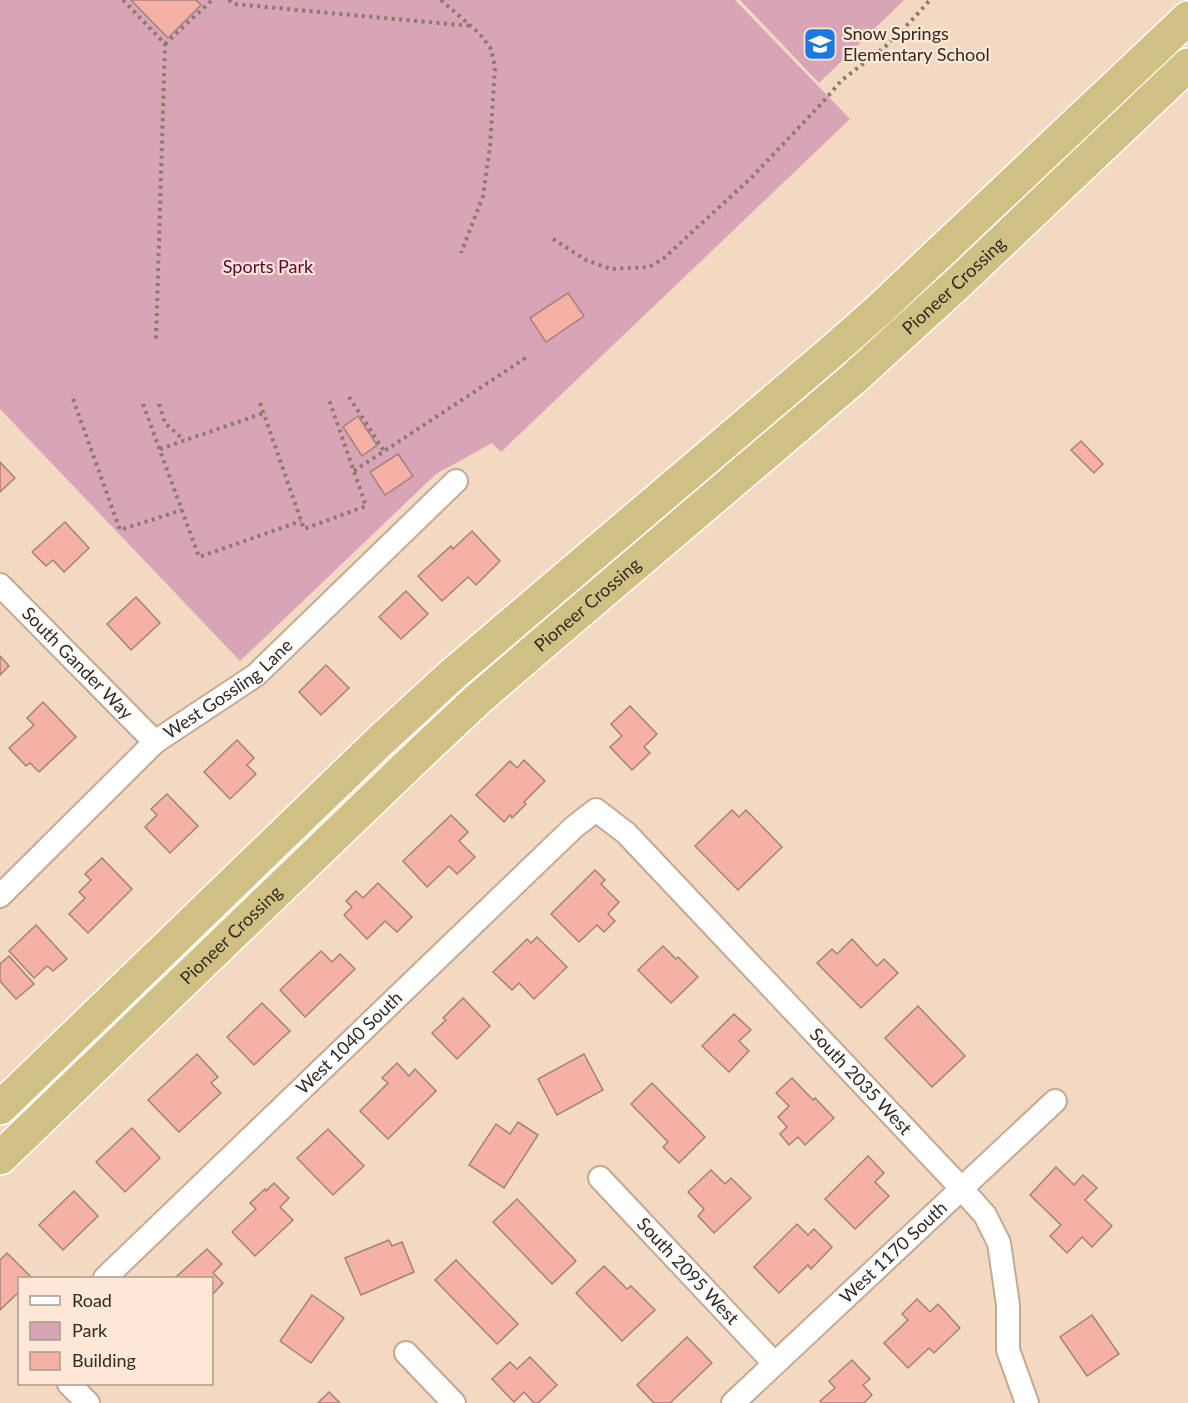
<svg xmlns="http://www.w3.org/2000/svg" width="1188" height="1403" viewBox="0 0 1188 1403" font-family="Lato,sans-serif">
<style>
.green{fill:#d8a5b7}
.building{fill:#f6b1a7;stroke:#a3817c;stroke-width:1.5}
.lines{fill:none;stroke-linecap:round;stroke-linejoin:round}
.minor-casing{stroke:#c3a993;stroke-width:26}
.trunk-casing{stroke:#fff;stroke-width:36}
.path{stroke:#8b796a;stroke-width:4;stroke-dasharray:3 4.5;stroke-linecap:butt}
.minor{stroke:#fff;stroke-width:22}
.trunk{stroke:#d0c084;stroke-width:33}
.labels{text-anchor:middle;stroke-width:4.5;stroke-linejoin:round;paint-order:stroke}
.poi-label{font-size:18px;fill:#332920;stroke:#fde7d5;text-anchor:start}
.park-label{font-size:18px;fill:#620037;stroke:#fde7d5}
.street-label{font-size:18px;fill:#332920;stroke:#fde7d5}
</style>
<rect width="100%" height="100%" fill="#f4d9c2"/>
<g class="green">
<path d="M0,0H735L850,119L501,452L492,443L436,474L240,661L0,409Z"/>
<path d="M740,0H904L819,83Z"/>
</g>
<g class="building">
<path d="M131,0H196L201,5L168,38Z"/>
<path d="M568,293L584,316L546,342L530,318Z"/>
<path d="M358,416L377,445L362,456L343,427Z"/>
<path d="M1081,441L1103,464L1094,473L1071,450Z"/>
<path d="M398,454L413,476L385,495L370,472Z"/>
<path d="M0,462L15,478L0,492Z"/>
<path d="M65,522L89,548L64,572L53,560L46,566L32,552Z"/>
<path d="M472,531L500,561L476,585L468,577L442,601L418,576L451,546L453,549Z"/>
<path d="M406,591L428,614L401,639L379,617Z"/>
<path d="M136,597L160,623L131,650L107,624Z"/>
<path d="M0,656L9,666L0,675Z"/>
<path d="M326,665L349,688L321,715L299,692Z"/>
<path d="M43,702L76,737L39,772L30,763L26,766L9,748L34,725L27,718Z"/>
<path d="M630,706L657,734L644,747L650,753L632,770L610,747L622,736L611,724Z"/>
<path d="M237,740L254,758L247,765L256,774L230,799L204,772Z"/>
<path d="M524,760L545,781L524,802L526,804L512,818L510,815L504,822L476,795L510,761L517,768Z"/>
<path d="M167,794L198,826L170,853L145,827L157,815L151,809Z"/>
<path d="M732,810L739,817L746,810L782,847L738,890L695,846Z"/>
<path d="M451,815L468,832L459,841L475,857L457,874L449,866L427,887L403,861Z"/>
<path d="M102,858L132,889L88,933L69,914L85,898L79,892L91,880L85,874Z"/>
<path d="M595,870L605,880L601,884L619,902L608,914L615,921L604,932L597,925L579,942L551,914Z"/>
<path d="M378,883L412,917L397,932L385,921L367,939L344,915L352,907L346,901L356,891L363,898Z"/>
<path d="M36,925L67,959L53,971L47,966L34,978L9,951Z"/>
<path d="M537,937L567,967L534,999L519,983L512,990L493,972L527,939L531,943Z"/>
<path d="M852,939L877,966L884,959L898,973L861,1008L817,963L832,949L837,954Z"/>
<path d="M663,946L676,959L678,957L698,977L671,1003L638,970Z"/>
<path d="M321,951L332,962L340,954L355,969L305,1017L280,990Z"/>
<path d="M9,956L34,984L16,999L0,981V964Z"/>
<path d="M463,998L490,1026L457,1059L432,1033L446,1020L443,1018Z"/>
<path d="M262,1003L290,1031L254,1065L227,1037Z"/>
<path d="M918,1006L965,1056L932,1087L885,1038Z"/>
<path d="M734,1014L751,1030L739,1041L749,1051L729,1072L702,1046Z"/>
<path d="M197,1054L218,1077L211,1083L221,1093L179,1132L148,1100Z"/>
<path d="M584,1054L603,1090L557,1115L538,1079Z"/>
<path d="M397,1063L409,1076L415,1069L436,1091L388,1139L360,1111L388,1083L382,1078Z"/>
<path d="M792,1078L813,1100L815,1098L834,1118L805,1145L798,1137L789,1145L780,1134L787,1127L778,1117L789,1106L776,1093Z"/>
<path d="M652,1083L705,1137L679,1163L663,1147L668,1142L631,1104Z"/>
<path d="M518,1122L538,1135L504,1188L469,1165L496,1124L510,1134Z"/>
<path d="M132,1128L160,1158L125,1192L96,1162Z"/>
<path d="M328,1129L364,1166L333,1195L297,1158Z"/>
<path d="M868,1156L884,1173L875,1182L889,1196L855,1229L825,1199Z"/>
<path d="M1056,1167L1074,1185L1083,1175L1097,1188L1085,1200L1112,1226L1092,1247L1082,1237L1067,1253L1050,1236L1061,1225L1030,1195Z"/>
<path d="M711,1170L725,1184L731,1178L751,1198L714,1233L698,1216L704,1209L688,1192Z"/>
<path d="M274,1183L289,1198L280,1207L293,1220L255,1256L232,1232L256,1209L250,1203L265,1189L266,1191Z"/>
<path d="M74,1191L98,1216L63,1250L39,1225Z"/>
<path d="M517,1199L576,1261L552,1284L493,1222Z"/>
<path d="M797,1224L808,1235L814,1229L832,1247L811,1269L808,1265L779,1293L754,1267Z"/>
<path d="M389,1240L392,1246L402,1242L414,1272L361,1295L345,1258Z"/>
<path d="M207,1249L222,1264L213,1273L223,1283L212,1295V1278H175Z"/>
<path d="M7,1253L32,1278H20V1291L0,1310V1260Z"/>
<path d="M456,1260L518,1324L497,1344L435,1280Z"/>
<path d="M604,1266L627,1289L631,1286L655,1310L622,1341L576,1293Z"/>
<path d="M312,1295L344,1318L311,1363L280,1341Z"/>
<path d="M917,1299L930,1312L938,1304L960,1328L934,1353L929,1348L908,1368L884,1343L908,1320L902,1314Z"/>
<path d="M1092,1315L1119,1354L1087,1376L1060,1337Z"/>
<path d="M687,1337L712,1363L670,1403H654L637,1385Z"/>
<path d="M530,1357L557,1385L538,1403H534L524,1392L514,1402L492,1379L510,1362L517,1369Z"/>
<path d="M852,1360L870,1379L863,1385L872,1395L864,1403H822L820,1401L835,1388L829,1381Z"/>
<path d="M329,1392L340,1403H318Z"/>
</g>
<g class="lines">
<g class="minor-casing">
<g id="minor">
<path id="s1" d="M0,585L155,742"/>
<path id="s2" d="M0,896L155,742L256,675L456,481"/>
<path id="s3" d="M600,1178L774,1363"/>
<path id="s4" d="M105,1278L574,827L596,810L626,833L961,1188L985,1215L999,1243L1008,1305V1350L1027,1403"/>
<path d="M406,1353L454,1403"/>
<path d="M69,1384L88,1403"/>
<path id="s5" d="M733,1403L1055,1101"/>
</g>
</g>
<g class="trunk-casing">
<g id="trunk">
<path d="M0,1108L381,740L453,674L829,354L880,309L1188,18"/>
<path id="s6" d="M0,1158L408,765L477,700L543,643L853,379L957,284L1188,65"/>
</g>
</g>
<g class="path">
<path d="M123,0L165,44L156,341"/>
<path d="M229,0L233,4L471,26"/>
<path d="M441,0L480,34L491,49L495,67L490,147L483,196L461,253"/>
<path d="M165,44L212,0"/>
<path d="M553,239L586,260L611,269L649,267L664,258L751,178L822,103L842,80L886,46L911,21L930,0"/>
<path d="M349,397L384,451"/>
<path d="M73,399L120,530L182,510"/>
<path d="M260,403L304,529L366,506L328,397"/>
<path d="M143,404L199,557L301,521"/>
<path d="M159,404L165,423L184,440"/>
<path d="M160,449L264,413"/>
<path d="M354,471L527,357"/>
</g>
<use href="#minor" class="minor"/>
<use href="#trunk" class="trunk"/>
</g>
<defs>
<g id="school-square" transform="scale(1.725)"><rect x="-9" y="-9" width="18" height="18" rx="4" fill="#1c79e2" stroke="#fde7d5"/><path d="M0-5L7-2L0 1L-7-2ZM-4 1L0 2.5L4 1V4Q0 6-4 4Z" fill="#fff"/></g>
</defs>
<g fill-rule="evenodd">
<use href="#school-square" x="820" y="44"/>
</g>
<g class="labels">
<g class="poi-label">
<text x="843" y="40">Snow Springs<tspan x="843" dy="21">Elementary School</tspan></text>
</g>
<g class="park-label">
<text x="268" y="273">Sports Park</text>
</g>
<g class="street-label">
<text dy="6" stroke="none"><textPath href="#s6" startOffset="1293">Pioneer Crossing</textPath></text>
<text dy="6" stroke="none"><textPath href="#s6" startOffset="807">Pioneer Crossing</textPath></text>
<text dy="6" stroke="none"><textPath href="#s1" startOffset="110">South Gander Way</textPath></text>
<text dy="6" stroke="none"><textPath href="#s2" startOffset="309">West Gossling Lane</textPath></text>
<text dy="6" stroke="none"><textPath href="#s6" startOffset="321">Pioneer Crossing</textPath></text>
<text dy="6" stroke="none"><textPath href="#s4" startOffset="339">West 1040 South</textPath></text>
<text dy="6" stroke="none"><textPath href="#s4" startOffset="1058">South 2035 West</textPath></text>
<text dy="6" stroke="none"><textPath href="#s5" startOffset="220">West 1170 South</textPath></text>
<text dy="6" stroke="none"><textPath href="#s3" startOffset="128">South 2095 West</textPath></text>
</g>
</g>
<rect x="18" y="1277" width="195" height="108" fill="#fde7d5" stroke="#ac9b8d" stroke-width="1.5"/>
<rect x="30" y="1296" width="30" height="9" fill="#ffffff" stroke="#ac9b8d" stroke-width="1.5"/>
<text x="72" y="1307" font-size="18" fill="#332920">Road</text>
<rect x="30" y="1322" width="30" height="18" fill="#d8a5b7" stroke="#ac9b8d" stroke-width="1.5"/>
<text x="72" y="1337" font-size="18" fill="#332920">Park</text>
<rect x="30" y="1352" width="30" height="18" fill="#f6b1a7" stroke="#ac9b8d" stroke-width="1.5"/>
<text x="72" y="1367" font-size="18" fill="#332920">Building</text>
</svg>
